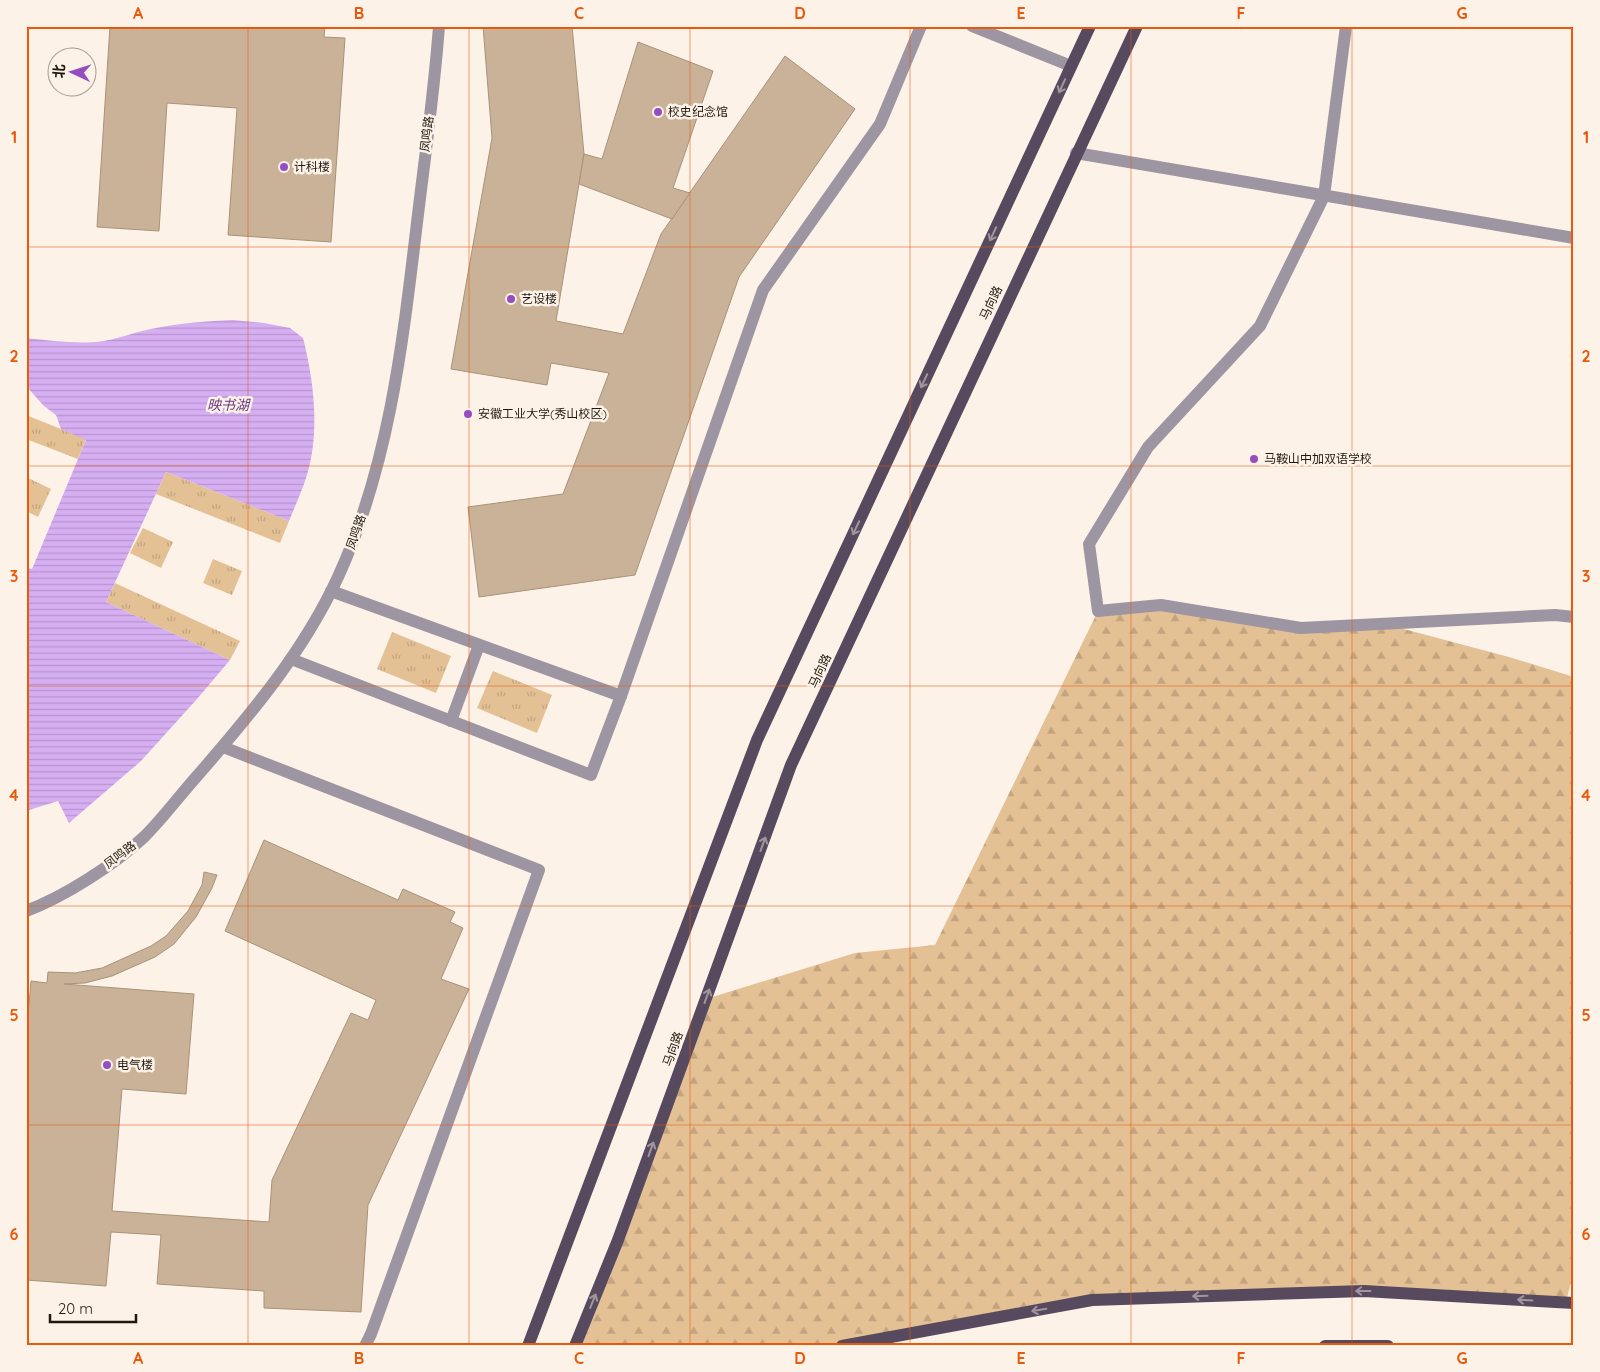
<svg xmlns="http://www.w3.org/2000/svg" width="1600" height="1372" viewBox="0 0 1600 1372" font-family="Quicksand,'Noto Sans SC',sans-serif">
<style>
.grass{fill:url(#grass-tufts)}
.forest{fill:url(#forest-firs)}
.water{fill:url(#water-rules)}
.building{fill:#c9b298;stroke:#a89379}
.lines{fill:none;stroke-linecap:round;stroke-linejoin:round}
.minor{stroke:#9d96a2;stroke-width:12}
.major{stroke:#574a5f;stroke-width:12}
.oneway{stroke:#a1969c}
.grid{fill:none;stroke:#e8590c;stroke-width:1;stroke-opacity:0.55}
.poi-dot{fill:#954dc0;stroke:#fcf2e7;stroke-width:2}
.labels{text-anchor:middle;stroke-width:5;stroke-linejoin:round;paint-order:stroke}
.poi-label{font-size:12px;fill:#20180e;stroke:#fcf2e7;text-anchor:start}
.street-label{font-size:12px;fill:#20180e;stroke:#fcf2e7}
.water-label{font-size:14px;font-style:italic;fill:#6c3a8a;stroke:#fcf2e7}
.neatline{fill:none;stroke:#e8590c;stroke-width:2}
.grid-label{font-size:16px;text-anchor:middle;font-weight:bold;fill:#e8590c}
</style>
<defs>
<pattern id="grass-tufts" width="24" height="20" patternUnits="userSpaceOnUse" patternTransform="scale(1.25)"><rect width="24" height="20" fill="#e4c095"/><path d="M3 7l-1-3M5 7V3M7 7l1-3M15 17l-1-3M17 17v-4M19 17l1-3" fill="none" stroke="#c3a47f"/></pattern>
<pattern id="forest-firs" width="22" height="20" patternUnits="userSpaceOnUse" patternTransform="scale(1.25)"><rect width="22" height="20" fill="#e4c095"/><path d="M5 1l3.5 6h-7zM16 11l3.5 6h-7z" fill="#c3a47f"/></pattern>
<pattern id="water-rules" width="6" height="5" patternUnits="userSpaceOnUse" patternTransform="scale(1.25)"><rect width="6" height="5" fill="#d6aef2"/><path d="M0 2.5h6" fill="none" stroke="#b795ce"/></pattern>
</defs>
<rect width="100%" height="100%" fill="#fcf2e7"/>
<g class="grass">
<path d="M26,415L86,439L78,459L26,439Z"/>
<path d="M166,472L289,521L280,543L156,494Z"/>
<path d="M26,477L51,489L38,517L26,511Z"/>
<path d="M143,528L173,542L161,568L130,553Z"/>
<path d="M213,559L242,571L232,595L203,583Z"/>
<path d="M115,583L240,641L230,660L106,602Z"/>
<path d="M392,632L451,656L436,693L377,669Z"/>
<path d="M493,671L552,695L537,733L477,708Z"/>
</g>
<path class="forest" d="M1161,605L1301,628L1385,624L1509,657L1574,677V1270L1566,1302L1364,1291L1092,1300L842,1346H575L706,999L855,953L935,945L1098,611Z"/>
<path class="water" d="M233,320L264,323L290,328L303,338C314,381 320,432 307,475C302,491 295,506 289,521L166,472L106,602L230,660L197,699L141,761L69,823L58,801L26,811V567L32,569L86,440L61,429L56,415L44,406L26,386V338C49,340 73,344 96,342C117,340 136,331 156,328C182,323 207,321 233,320Z"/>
<g class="building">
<path d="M110,26H325L324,37L345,38L331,242L228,235L237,108L167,103L159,231L97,227Z"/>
<path d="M483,26H572L584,154L556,321L623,334L661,234L785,56L855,109L739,277L635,575L479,597L468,507L563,494L609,373L551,363L547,385L451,369L492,138Z"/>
<path d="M638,42L713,71L673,188L690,193L672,219L579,184L584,154L602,159Z"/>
<path d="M264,840L398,900L403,889L455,912L450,922L463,928L441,979L469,989L368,1205L361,1312L264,1308V1291L157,1284L161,1235L111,1232L106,1286L26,1280V1040L31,981L47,983L48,972L75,973L102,968L151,946L166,936L188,911L202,885L204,872L217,875L212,888L196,917L174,944L155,957L112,976L85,983L64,984L194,994L186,1094L122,1089L112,1211L269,1222L272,1180L351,1013L368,1020L376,1000L225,931Z"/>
</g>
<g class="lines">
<g class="minor">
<path d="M972,26L1071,66"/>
<path d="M1346,26L1324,196L1260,326L1148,447L1089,544L1098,611L1161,605L1301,628L1555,615L1574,617"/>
<path d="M1076,153L1574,238"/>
<path d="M331,591L621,696"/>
<path d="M291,659L591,775L621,696L763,290L880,124L921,26"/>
<path d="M451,721L479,645"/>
<path d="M223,747L539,870L371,1334L365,1346"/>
<path d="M26,911C64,897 115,864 144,837C163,818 180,795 198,775C251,714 304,651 338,577C388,468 402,349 416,231C424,163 434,95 439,26"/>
</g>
<g class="major">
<path d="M528,1346L757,740L1090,26"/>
<path d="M575,1346L618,1240L791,765L1137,26"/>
<path d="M842,1346L1092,1300L1364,1291L1574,1303"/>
<path d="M1325,1346H1388"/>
</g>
</g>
<defs><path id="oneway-shaft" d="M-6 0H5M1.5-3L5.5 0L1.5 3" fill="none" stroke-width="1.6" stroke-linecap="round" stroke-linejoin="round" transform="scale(1.25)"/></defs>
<g class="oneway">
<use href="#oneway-shaft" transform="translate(1062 86) rotate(115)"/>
<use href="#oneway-shaft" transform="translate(993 234) rotate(115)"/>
<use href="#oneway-shaft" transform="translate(924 381) rotate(115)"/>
<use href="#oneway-shaft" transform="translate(856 528) rotate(115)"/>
<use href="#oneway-shaft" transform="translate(763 844) rotate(-70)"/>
<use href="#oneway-shaft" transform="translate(707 996) rotate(-70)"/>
<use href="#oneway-shaft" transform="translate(651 1149) rotate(-70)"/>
<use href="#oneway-shaft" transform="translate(1363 1291) rotate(-180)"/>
<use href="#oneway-shaft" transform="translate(1200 1296) rotate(178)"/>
<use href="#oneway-shaft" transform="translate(1525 1300) rotate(-177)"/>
<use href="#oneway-shaft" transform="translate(593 1301) rotate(-68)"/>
<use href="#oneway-shaft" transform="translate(1039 1310) rotate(170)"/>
</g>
<path class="grid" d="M248,26V1346M469,26V1346M690,26V1346M910,26V1346M1131,26V1346M1352,26V1346M26,247H1574M26,466H1574M26,686H1574M26,906H1574M26,1125H1574"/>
<g class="poi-dot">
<circle cx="658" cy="112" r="5"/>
<circle cx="284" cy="167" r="5"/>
<circle cx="511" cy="299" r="5"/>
<circle cx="468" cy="414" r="5"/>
<circle cx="1254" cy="459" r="5"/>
<circle cx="107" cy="1065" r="5"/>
</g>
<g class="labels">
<g class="poi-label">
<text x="668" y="116">校史纪念馆</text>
<text x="294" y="171">计科楼</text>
<text x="521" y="303">艺设楼</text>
<text x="478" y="418">安徽工业大学(秀山校区)</text>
<text x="1264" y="463">马鞍山中加双语学校</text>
<text x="117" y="1069">电气楼</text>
</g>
<g class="street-label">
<text transform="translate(427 134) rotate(-83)" y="4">凤鸣路</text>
<text transform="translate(991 303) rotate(-65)" y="4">马向路</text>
<text transform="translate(356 532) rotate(-71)" y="4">凤鸣路</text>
<text transform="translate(820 671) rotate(-65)" y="4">马向路</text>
<text transform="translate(120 855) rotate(-37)" y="4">凤鸣路</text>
<text transform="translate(673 1049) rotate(-70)" y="4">马向路</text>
</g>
<g class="water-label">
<text x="228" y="410">映书湖</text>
</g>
</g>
<rect width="1600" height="1372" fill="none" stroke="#fcf2e7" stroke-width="55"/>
<g transform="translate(72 72) rotate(274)"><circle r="24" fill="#fcf2e7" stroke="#a49b90"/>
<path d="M0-4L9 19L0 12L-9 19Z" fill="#954dc0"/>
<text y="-8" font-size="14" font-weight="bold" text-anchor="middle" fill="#20180e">北</text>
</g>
<path d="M50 1314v8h86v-8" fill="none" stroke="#20180e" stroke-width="2.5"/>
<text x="58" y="1314" font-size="15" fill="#20180e" stroke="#fcf2e7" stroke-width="4" paint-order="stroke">20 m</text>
<rect x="28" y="28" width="1544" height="1316" class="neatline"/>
<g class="grid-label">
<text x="138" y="19">A</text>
<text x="359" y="19">B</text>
<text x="579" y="19">C</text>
<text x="800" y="19">D</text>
<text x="1021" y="19">E</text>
<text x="1241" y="19">F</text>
<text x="1462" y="19">G</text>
<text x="14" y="143">1</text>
<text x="1586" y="143">1</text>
<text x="14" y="362">2</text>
<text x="1586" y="362">2</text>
<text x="14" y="582">3</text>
<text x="1586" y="582">3</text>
<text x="14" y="801">4</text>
<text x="1586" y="801">4</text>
<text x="14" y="1021">5</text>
<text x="1586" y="1021">5</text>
<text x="14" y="1240">6</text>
<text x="1586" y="1240">6</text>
<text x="138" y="1364">A</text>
<text x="359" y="1364">B</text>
<text x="579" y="1364">C</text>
<text x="800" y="1364">D</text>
<text x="1021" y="1364">E</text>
<text x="1241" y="1364">F</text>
<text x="1462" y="1364">G</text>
</g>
</svg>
